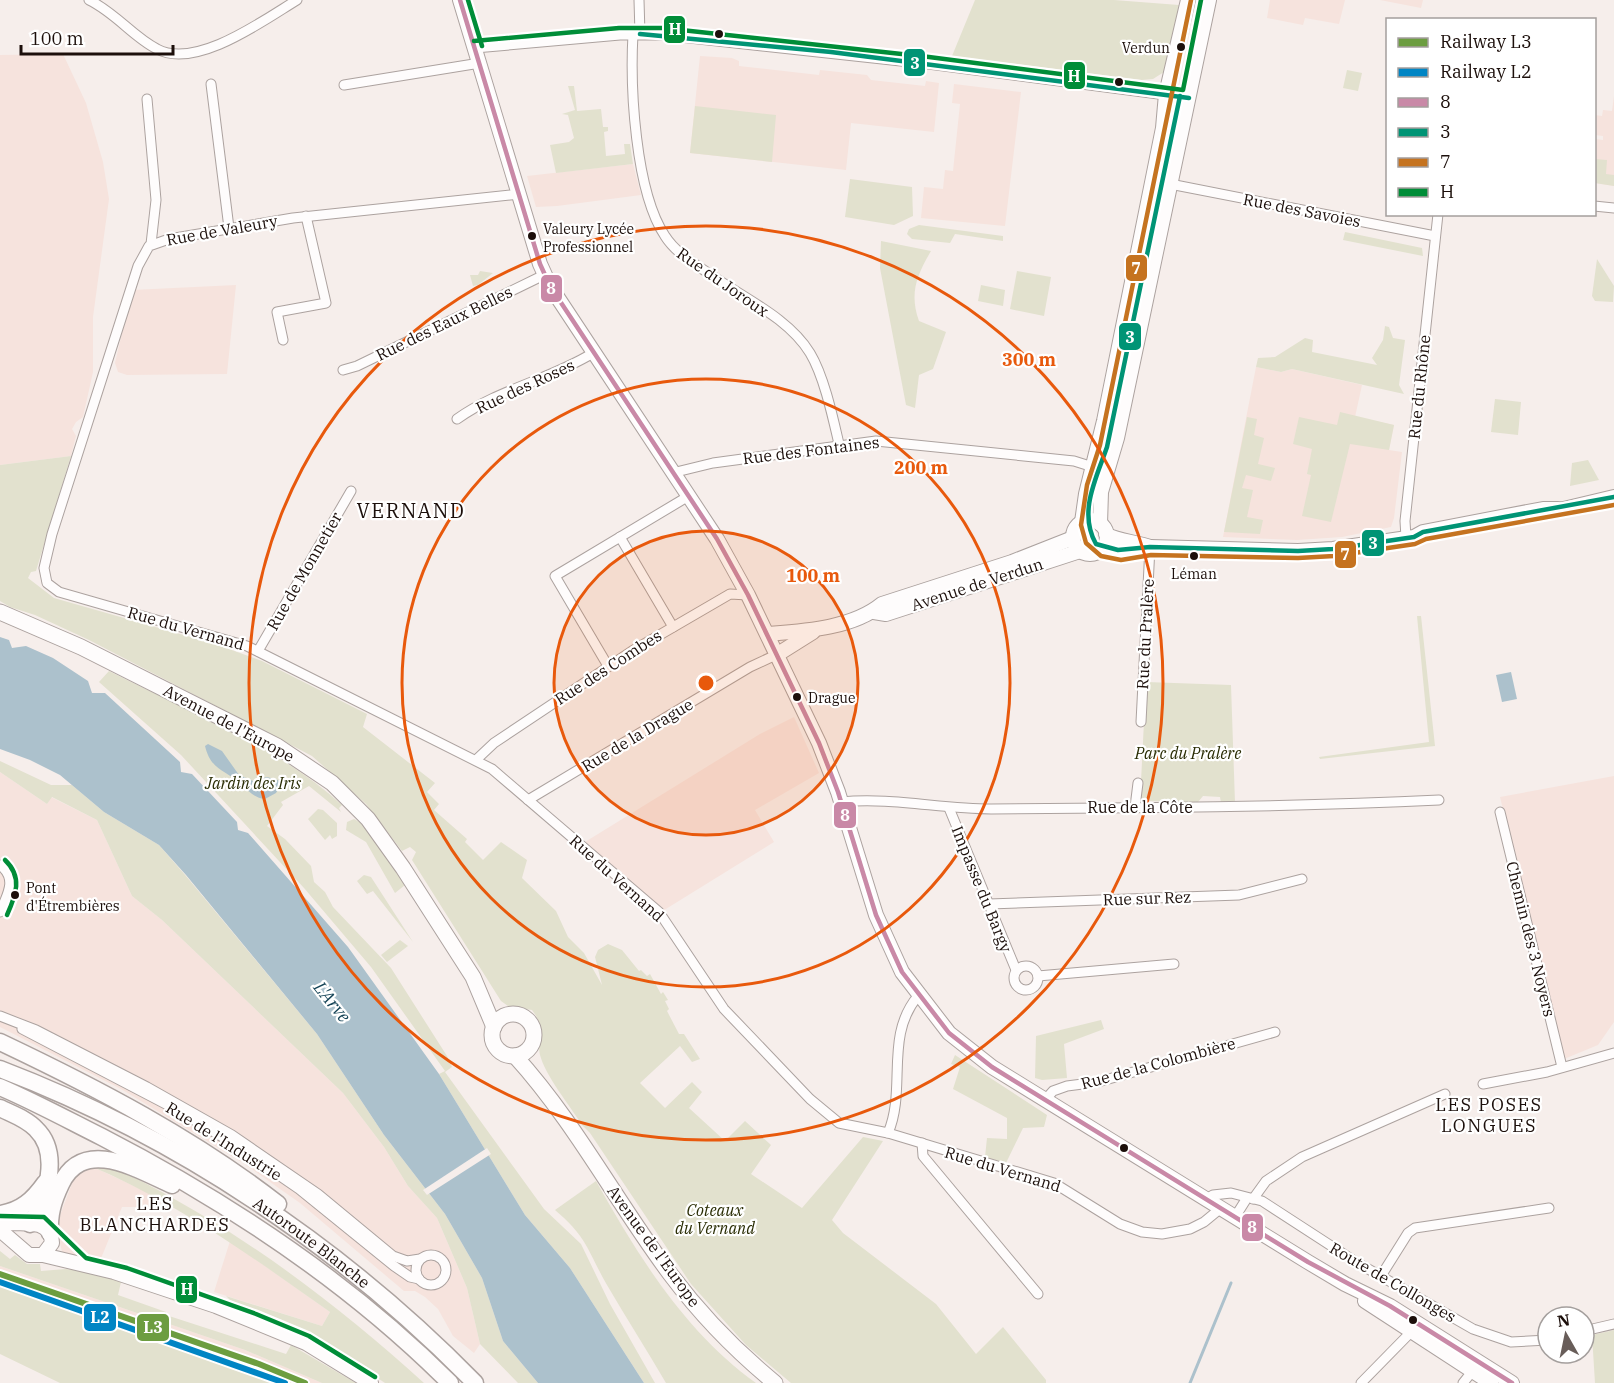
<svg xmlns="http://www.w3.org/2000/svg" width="1614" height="1383" viewBox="0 0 1614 1383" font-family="'IBM Plex Serif',serif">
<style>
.built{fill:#f6e3dd}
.green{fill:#e2e1ce}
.water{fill:#acc1cc}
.pier{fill:#f6eeeb}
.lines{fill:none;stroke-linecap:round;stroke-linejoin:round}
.stream{stroke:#acc1cc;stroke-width:3}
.street-casing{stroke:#aca29f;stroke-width:11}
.secondary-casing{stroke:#aca29f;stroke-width:16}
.primary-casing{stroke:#aca29f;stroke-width:17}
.highway-casing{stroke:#aca29f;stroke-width:19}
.street{stroke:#fefcfc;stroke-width:9}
.secondary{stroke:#fefcfc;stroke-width:14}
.primary{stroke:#fefcfc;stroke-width:15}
.highway{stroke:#fefcfc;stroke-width:16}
.bus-1-casing{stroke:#fff;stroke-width:9}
.bus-2-casing{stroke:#fff;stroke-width:9}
.bus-3-casing{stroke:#fff;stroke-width:9}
.bus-4-casing{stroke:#fff;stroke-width:9}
.bus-1{stroke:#c989a7;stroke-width:4.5}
.bus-2{stroke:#009475;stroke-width:4.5}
.bus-3{stroke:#c57320;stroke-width:4.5}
.bus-4{stroke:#008d38;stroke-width:4.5}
.rail-1-casing{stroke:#fff;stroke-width:10}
.rail-2-casing{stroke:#fff;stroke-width:10}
.rail-1{stroke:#6c9d40;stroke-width:6}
.rail-2{stroke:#0085c4;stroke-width:6}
.ring{fill:none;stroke:#e8590c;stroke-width:3}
.bus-dot{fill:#1c0f0b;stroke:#fff;stroke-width:2}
.labels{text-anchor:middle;stroke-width:4.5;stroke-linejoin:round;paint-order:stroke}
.bus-label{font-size:14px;fill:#1c0f0b;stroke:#fff;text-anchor:start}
.street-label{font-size:16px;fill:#1c0f0b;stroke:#fff}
.park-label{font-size:16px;font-style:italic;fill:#2a2d04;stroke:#fff}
.water-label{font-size:18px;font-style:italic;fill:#144356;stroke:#fff}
.neighbourhood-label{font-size:18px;letter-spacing:1.5px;fill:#1c0f0b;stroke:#fff}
.quarter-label{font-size:20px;letter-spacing:1.5px;fill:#1c0f0b;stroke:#fff}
.centre{fill:#e8590c;stroke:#fff;stroke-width:3}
.ring-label{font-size:18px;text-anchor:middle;font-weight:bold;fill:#e8590c;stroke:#fff;stroke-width:4.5;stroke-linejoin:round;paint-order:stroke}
.line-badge{stroke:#fff;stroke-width:2}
.badge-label{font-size:16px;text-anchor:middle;font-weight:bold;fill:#fff}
</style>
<rect width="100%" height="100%" fill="#f6eeeb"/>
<g class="built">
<path d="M1270,0H1345L1339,24L1305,18L1303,25L1267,18Z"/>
<path d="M1380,0H1423L1421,8Z"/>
<path d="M63,54L86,103L103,162L109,199L93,317V372L83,417L76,422L72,429L76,436L71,456L0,465V55Z"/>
<path d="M700,56L732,58L739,61V66L819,75L820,70L867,75L871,80L925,86L926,81L939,83L934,132L851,123L846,170L690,153Z"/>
<path d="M954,84L1021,92L1005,226L921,218L924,187L943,189L945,170L953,171L960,104L952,103Z"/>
<path d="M1614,96V186L1595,183L1594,148L1595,139L1603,140V136L1595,135V115L1602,116L1603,110L1612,111Z"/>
<path d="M633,164L641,195L557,206L536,207L527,176Z"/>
<path d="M236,285L227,374L127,375L118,372L115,363L132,290Z"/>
<path d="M1256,367L1281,372L1292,369L1362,385L1355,417L1394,425L1389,450L1402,452L1394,518L1391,527L1342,537L1297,540L1223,537Z"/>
<path d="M794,717L819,773L755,810L774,842L661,912L585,842L760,734Z"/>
<path d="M0,772L47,804L51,797L97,820L132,896L162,920L343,1093L384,1147L408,1186L437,1218L467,1288L480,1344L474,1353L453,1336L438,1309L425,1297L415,1291H404L300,1203L243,1163L121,1089L0,1027Z"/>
<path d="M1614,776V1022L1598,1045L1564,1059L1500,797Z"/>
<path d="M93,1167L158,1197L154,1207H122L95,1273L66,1269L56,1226L74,1178L80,1171Z"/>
<path d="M230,1241L330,1312L322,1326L214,1292Z"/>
<path d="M0,1266L245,1350L322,1383H284L16,1291L0,1284Z"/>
</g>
<g class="green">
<path d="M975,0H1114L1179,5L1164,72L1153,79L1142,80L952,56Z"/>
<path d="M1347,70L1362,73L1358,91L1343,88Z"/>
<path d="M568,86H574L577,111L601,109L603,127H608V131L604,132L606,156L625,154L624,144H630L633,164L556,173L550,145L569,142L574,138L568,115L562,114L575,110Z"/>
<path d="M695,106L776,115L772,162L690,153Z"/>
<path d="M1595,159L1607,160L1606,174L1614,175V186L1595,183Z"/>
<path d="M850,179L912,187L913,216L894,225L845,217Z"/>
<path d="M919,225L1003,236V241L955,234L950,243L912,239L907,234L909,229Z"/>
<path d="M1345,232L1422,248L1423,256L1343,240Z"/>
<path d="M881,241L931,251C917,275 909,293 919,321L946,332L933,369L919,375L915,408L906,405L880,268Z"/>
<path d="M1597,259L1614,286L1613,302L1595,301L1592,296Z"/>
<path d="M480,271L493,273L478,285L473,286L470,275H478Z"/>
<path d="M1017,271L1051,277L1044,316L1010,309Z"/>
<path d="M981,285L1005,290L1003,306L978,301Z"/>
<path d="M1385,326L1389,327L1393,338L1405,340L1399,385L1404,394L1292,369L1281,372L1256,367L1258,358L1275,357L1305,338L1313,340L1312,352L1377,365L1372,358L1383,340Z"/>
<path d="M1495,399L1521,402L1518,435L1491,432Z"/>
<path d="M1340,412L1394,425L1389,450L1350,444L1331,522L1302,516L1311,475L1307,474L1312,449L1293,444L1299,417L1337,425Z"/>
<path d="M1247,417L1257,419L1254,435L1264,438L1258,464L1275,468L1271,481L1246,475L1242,488L1253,490L1247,517L1263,520L1260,534L1224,532Z"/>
<path d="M71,456L36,571L31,572L28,578L54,598L215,644L262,661L367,714L363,727L435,783L427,792L439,804L434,810L467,839L465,842L483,860L501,842L527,860L522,878L556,911L568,937L584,953L602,985L595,957L598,950L608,944L622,950L639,971L641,970L647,976L650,974L661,994L663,992L668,1000L665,1001L669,1009L667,1011L679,1034H684L700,1059L692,1062L680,1046L640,1083L665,1108L692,1082L702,1092L689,1108L725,1141L745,1121L771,1145L751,1174L802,1208L863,1137L883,1141L832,1220L843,1233L936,1304L976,1354L1003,1327L1046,1380V1383H791L746,1345L691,1284L590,1133L582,1125C570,1106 545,1075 540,1055C536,1035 548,1031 532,1010L508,1006L501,1001L412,860L416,852L410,847L402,851L366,804L312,756L89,640L35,615L10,607L0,601V465Z"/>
<path d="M1588,460L1599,480L1570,486L1572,463Z"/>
<path d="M1417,616H1421L1435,746L1320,759L1319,757L1429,742Z"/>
<path d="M109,671C188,711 276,745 342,805L339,808L341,812L309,786L281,802L283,805L267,826L285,839L311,866L314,882L325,892L333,907L391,968L447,1056L452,1067L445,1072L544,1209L581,1244L610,1304L655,1383H644L570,1268L525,1215L439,1074L445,1071L371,967L304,888L181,755L99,682Z"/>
<path d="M1146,682L1231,685L1235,803H1221L1220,797L1203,796L1198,802L1140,801Z"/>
<path d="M0,761L51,785H72L104,812L159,845L186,876L317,1034L384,1135L445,1214L482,1278L503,1341L538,1383H518L480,1344L467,1288L437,1218L408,1186L384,1147L343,1093L162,920L132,896L97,820L52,797L47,804L0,772Z"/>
<path d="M318,809L323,810L337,823V836L332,839L330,835L325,840L308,819Z"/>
<path d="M354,819L363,824L405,885L395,893L366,842L346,830L347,822Z"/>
<path d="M364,875L371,877L413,942L373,891L367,894L357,881Z"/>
<path d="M400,940L408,946L387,962L381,955Z"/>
<path d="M1101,1020L1104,1029L1064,1044L1067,1078L1042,1080L1035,1078L1036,1036Z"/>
<path d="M955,1055L1047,1115L1044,1127L1023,1128L1006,1163L985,1157L987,1138L1007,1139V1118L953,1089L960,1067L951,1064Z"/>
<path d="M88,1165L115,1170L131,1176C239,1230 335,1302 424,1383H385L337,1351L230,1300L226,1296L322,1326L330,1312C252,1257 177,1202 88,1165Z"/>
<path d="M596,1181C638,1256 685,1332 756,1383H666C647,1350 626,1318 607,1285C587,1250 588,1238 555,1210Z"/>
<path d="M0,1251L10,1259L15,1255L27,1264H40L41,1271L66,1269L95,1273L121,1282L118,1295L166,1312V1315L286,1354L291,1345L356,1383H322L245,1350L0,1266Z"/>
<path d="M0,1284L16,1291L284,1383H60L0,1354Z"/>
<path d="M1614,1330V1383H1595L1592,1335Z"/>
</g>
<g class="water">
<path d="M0,637L9,640L12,648L26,646L53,658L88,681L92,693H105L180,762L181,772L192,774L237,822L238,830L248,833L348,947L439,1074L525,1215L570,1268L644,1383H538L503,1341L482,1278L445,1214L384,1135L317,1034L186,875L159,845L104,812L60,775L30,760L0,749Z"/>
<path d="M1511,672L1517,699L1502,702L1496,675Z"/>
<path d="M208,744L222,751L239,775L253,781L267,777L278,780L280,786L276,793L265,799C254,798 249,791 241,784C226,770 211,771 205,746Z"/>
</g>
<path class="pier" d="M487,1148L491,1154L427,1195L423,1190Z"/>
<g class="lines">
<path class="stream" d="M1190,1383L1231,1283"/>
<g class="street-casing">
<g id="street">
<path d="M89,0C116,13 133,37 157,49C196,70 264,20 297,0"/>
<path d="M639,0L640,34"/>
<path d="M633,34C630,87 635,191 665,236C677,255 699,266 717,279C748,300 790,320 810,353C824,376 833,418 839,444"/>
<path d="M475,48L620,35H662L928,64L1189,98"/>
<path d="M211,84L229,228"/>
<path d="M344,85L480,63"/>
<path d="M147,99L156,200L151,244"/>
<path d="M1170,184L1435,236"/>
<path d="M520,194L293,218L169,239L149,246L138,266L52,534L44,568L47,583L59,592L247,646L492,769L659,912L724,1009L810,1099L839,1123L888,1133L1054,1183L1120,1224L1142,1232L1162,1234L1190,1229L1204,1222L1221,1208"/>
<path d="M1594,206L1614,208"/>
<path d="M283,340L277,312L326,303L306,216"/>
<path d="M343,370L357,366L544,275"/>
<path d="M457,419C499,389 549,380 593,353"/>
<path d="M672,473L713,463L876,441L1074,461L1093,467"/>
<path d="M620,537L673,627"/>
<path d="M1406,538L1405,521L1438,214"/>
<path d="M258,651L351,491"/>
<path d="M608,666L555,576L687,497"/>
<path d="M1141,722L1150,547"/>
<path d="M477,759L494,743L632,651L730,594L748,595"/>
<path d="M528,800L750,667L778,654"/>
<path d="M841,802C891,797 941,809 991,809C1141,808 1290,807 1439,800"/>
<path d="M1135,807L1138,783"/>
<path d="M949,808L1016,970"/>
<path d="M1500,812L1562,1067"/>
<path d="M0,865C18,879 7,895 0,912"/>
<path d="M989,904L1239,895L1302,879"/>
<circle cx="1026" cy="978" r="12"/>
<path d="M1038,976L1174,964"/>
<path d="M0,1016L36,1030L147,1087L232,1135L318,1194L393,1256L407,1261L420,1259"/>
<path d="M22,1029L177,1110L229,1141L299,1189L394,1266L410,1277L419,1279"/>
<path d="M1483,1084L1547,1072L1614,1053"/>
<path d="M1045,1100L1053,1091L1067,1086L1098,1082L1275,1032"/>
<path d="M888,1133C907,1089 884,1036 918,996"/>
<path d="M922,1143L923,1156L1038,1294"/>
<path d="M1206,1199L1213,1195L1231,1193L1262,1201L1356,1262L1473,1329L1511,1342L1548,1340"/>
<path d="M1253,1199L1266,1181L1302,1157L1445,1094"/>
<path d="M1235,1217L1247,1198"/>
<circle cx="431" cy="1270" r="15"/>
<path d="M1381,1276L1408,1233L1415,1228L1549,1208"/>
<path d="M1584,1331L1614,1324"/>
<path d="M1361,1383L1414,1329"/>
<path d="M1463,1383L1475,1368"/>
</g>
</g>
<g class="secondary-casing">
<g id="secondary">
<path d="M460,0L540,264L550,286L717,539L748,595L819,743L838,792L876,915L902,972L949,1033L992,1067L1308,1262L1345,1284L1390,1306L1512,1383"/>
<path d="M1551,512L1614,497"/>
<circle cx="1090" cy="537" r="17"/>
<path d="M1082,522L1086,494L1104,421L1163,128L1166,94L1188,0"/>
<path d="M1100,524L1101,492L1117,438L1209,0"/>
<path d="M1106,534C1116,541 1137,542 1150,547"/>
<path d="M1103,548L1139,550L1150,547L1298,551L1333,549L1414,537L1423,532L1543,509H1558"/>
<path d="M874,612L886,614L1080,551"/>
<path d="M768,634C806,631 853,628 882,604L1012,562L1073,538"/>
<path d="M778,654L813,632"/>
<path d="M0,1223C18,1225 51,1216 52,1243L43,1255"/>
<path d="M0,1230L29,1255H43L114,1272L216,1306L306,1343L371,1383"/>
<path d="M1365,1301L1491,1383"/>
</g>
</g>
<g class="primary-casing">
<g id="primary">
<path d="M0,612L81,647L277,746L332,783L368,819L403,868L473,977L494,1027"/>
<circle cx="513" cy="1035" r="21"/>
<path d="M515,1056C575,1122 617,1203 671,1275C701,1315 736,1351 775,1383"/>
</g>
</g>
<g class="highway-casing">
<g id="highway">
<path d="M0,1042C97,1088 193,1138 278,1204"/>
<path id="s1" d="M0,1069C178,1137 342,1247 475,1383"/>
<path d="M0,1087C35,1102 68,1120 102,1137C228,1202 349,1282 450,1383"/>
<path d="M0,1108C12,1114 27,1119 36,1129C61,1153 47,1199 30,1224"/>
<path d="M0,1214C21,1211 33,1200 45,1183"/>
<path d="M50,1233C49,1214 53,1201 61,1184C84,1136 138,1170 172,1185"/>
</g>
</g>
<use href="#street" class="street"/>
<use href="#secondary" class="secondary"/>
<use href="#primary" class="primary"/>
<use href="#highway" class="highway"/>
<g class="bus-1-casing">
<path id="bus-1" d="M460,0L540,264L550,286L717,539L748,595L819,743L838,792L876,915L902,972L949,1033L992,1067L1308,1262L1390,1306L1512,1383"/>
</g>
<g class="bus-2-casing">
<g id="bus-2">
<path d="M640,34L831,52L1189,98"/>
<path d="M1180,96L1107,447C1096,479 1078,512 1096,544L1118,550L1150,547L1298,551L1333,549L1414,537L1423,532L1614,497"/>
</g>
</g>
<g class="bus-3-casing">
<path id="bus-3" d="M1191,0L1100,445L1087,485L1081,525L1086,543L1101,556L1121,560L1151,555L1298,558L1334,556L1415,544L1426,539L1614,505"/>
</g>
<g class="bus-4-casing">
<g id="bus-4">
<path d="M468,0L482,46"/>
<path d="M474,41L619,28H663L929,57L1183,90L1201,0"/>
<path d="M5,860C23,877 16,895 7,915"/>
<path d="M0,1216L44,1217L86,1258L127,1268L256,1314L309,1336L375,1377"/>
</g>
</g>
<use href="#bus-1" class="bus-1"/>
<use href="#bus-2" class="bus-2"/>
<use href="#bus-3" class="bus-3"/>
<use href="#bus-4" class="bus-4"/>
<g class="rail-1-casing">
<path id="rail-1" d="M0,1274L259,1364L305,1383"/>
</g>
<g class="rail-2-casing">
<path id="rail-2" d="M0,1282L285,1383"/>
</g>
<use href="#rail-1" class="rail-1"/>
<use href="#rail-2" class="rail-2"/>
</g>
<circle cx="706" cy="683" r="152" fill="#e8590c" fill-opacity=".12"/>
<g class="ring">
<circle cx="706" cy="683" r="152"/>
<circle cx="706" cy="683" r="304"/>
<circle cx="706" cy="683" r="457"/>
</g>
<g class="bus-dot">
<circle cx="719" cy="34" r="5"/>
<circle cx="1181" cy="47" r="5"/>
<circle cx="1119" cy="82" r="5"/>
<circle cx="532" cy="236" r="5"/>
<circle cx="1194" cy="556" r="5"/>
<circle cx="797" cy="697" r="5"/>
<circle cx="15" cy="895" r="5"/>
<circle cx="1124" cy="1148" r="5"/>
<circle cx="1413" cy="1320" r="5"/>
</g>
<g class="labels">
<g class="bus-label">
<text x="1170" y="53" text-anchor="end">Verdun</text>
<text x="543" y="234">Valeury Lycée<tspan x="543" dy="18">Professionnel</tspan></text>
<text x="1194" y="579" text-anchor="middle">Léman</text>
<text x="808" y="703">Drague</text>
<text x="26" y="893">Pont<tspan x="26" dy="18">d'Étrembières</tspan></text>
</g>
<g class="street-label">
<text transform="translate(1302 210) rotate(11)" y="6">Rue des Savoies</text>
<text transform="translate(222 230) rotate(-10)" y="6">Rue de Valeury</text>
<text transform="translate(723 282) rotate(35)" y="6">Rue du Joroux</text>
<text transform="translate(444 323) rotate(-26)" y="6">Rue des Eaux Belles</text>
<text transform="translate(525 386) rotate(-25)" y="6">Rue des Roses</text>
<text transform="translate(1419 387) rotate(-84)" y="6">Rue du Rhône</text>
<text transform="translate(811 450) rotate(-7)" y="6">Rue des Fontaines</text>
<text transform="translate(304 571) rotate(-60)" y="6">Rue de Monnetier</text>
<text transform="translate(977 584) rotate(-18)" y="6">Avenue de Verdun</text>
<text transform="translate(186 628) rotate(16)" y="6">Rue du Vernand</text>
<text transform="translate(1145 634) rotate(-87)" y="6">Rue du Pralère</text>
<text transform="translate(608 667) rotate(-33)" y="6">Rue des Combes</text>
<text transform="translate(229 723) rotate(28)" y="6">Avenue de l'Europe</text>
<text transform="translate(637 735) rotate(-31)" y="6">Rue de la Drague</text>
<text x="1140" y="813">Rue de la Côte</text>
<text transform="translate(617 878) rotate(42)" y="6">Rue du Vernand</text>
<text transform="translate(982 889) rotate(68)" y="6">Impasse du Bargy</text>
<text transform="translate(1147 898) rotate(-2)" y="6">Rue sur Rez</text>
<text transform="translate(1531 939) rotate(76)" y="6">Chemin des 3 Noyers</text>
<text transform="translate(1158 1063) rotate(-15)" y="6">Rue de la Colombière</text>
<text transform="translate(224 1141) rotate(32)" y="6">Rue de l'Industrie</text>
<text transform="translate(1003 1169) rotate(17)" y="6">Rue du Vernand</text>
<text dy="6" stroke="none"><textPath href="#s1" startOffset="358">Autoroute Blanche</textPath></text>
<text transform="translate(654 1246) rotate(54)" y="6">Avenue de l'Europe</text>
<text transform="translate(1393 1282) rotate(30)" y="6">Route de Collonges</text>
</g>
<g class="park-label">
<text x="1188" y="759">Parc du Pralère</text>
<text x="253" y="789">Jardin des Iris</text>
<text x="715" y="1216">Coteaux<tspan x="715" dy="18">du Vernand</tspan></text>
</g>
<g class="water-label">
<text transform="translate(332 1002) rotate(51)" y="6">L'Arve</text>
</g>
<g class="neighbourhood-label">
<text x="1489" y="1111">LES POSES<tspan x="1489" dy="21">LONGUES</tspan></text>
<text x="155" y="1210">LES<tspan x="155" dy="21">BLANCHARDES</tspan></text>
</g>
<g class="quarter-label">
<text x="411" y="518">VERNAND</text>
</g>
</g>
<circle cx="706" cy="683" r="9" class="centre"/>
<g class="ring-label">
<text x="1029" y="366">300 m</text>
<text x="921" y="474">200 m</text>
<text x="813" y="582">100 m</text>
</g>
<g class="line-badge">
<rect x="663" y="15" width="23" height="29" rx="6" fill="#008d38"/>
<rect x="903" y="48" width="23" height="29" rx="6" fill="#009475"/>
<rect x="1063" y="61" width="23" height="29" rx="6" fill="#008d38"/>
<rect x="1125" y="254" width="23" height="28" rx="6" fill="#c57320"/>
<rect x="540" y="274" width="23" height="29" rx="6" fill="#c989a7"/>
<rect x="1118" y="322" width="24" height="29" rx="6" fill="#009475"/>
<rect x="1361" y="529" width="24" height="28" rx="6" fill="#009475"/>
<rect x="1334" y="540" width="23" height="29" rx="6" fill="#c57320"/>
<rect x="833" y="801" width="24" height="28" rx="6" fill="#c989a7"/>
<rect x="1241" y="1213" width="23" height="29" rx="6" fill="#c989a7"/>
<rect x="175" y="1275" width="23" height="29" rx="6" fill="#008d38"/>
<rect x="83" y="1303" width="34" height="29" rx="6" fill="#0085c4"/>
<rect x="136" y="1313" width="34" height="29" rx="6" fill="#6c9d40"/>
</g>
<g class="badge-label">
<text x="675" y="35">H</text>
<text x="915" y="69">3</text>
<text x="1074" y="82">H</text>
<text x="1136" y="274">7</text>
<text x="551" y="294">8</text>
<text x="1130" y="343">3</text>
<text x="1373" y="549">3</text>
<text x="1345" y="560">7</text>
<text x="845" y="821">8</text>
<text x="1252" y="1233">8</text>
<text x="187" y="1295">H</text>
<text x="100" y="1323">L2</text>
<text x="153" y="1333">L3</text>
</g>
<rect x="1386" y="18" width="210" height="198" fill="#ffffff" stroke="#a49f9d" stroke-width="1.5"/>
<rect x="1398" y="38" width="30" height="9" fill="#6c9d40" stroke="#a49f9d" stroke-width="1.5"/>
<text x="1440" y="48" font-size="18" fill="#1c0f0b">Railway L3</text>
<rect x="1398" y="68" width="30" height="9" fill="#0085c4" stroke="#a49f9d" stroke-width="1.5"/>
<text x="1440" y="78" font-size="18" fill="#1c0f0b">Railway L2</text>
<rect x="1398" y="98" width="30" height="9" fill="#c989a7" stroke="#a49f9d" stroke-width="1.5"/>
<text x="1440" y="108" font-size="18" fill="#1c0f0b">8</text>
<rect x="1398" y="128" width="30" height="9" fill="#009475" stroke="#a49f9d" stroke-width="1.5"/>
<text x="1440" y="138" font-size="18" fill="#1c0f0b">3</text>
<rect x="1398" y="158" width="30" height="9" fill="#c57320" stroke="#a49f9d" stroke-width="1.5"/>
<text x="1440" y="168" font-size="18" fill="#1c0f0b">7</text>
<rect x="1398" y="188" width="30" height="9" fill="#008d38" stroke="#a49f9d" stroke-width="1.5"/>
<text x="1440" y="198" font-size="18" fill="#1c0f0b">H</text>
<g transform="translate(1566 1335) rotate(351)"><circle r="28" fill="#ffffff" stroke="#a49f9d" stroke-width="1.5"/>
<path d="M0-4.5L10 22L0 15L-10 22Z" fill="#685d59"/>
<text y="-9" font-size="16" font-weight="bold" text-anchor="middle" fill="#1c0f0b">N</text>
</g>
<path d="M21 45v9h152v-9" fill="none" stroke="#1c0f0b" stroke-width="3"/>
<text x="30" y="45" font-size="18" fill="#1c0f0b" stroke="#ffffff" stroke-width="4.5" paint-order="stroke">100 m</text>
</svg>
